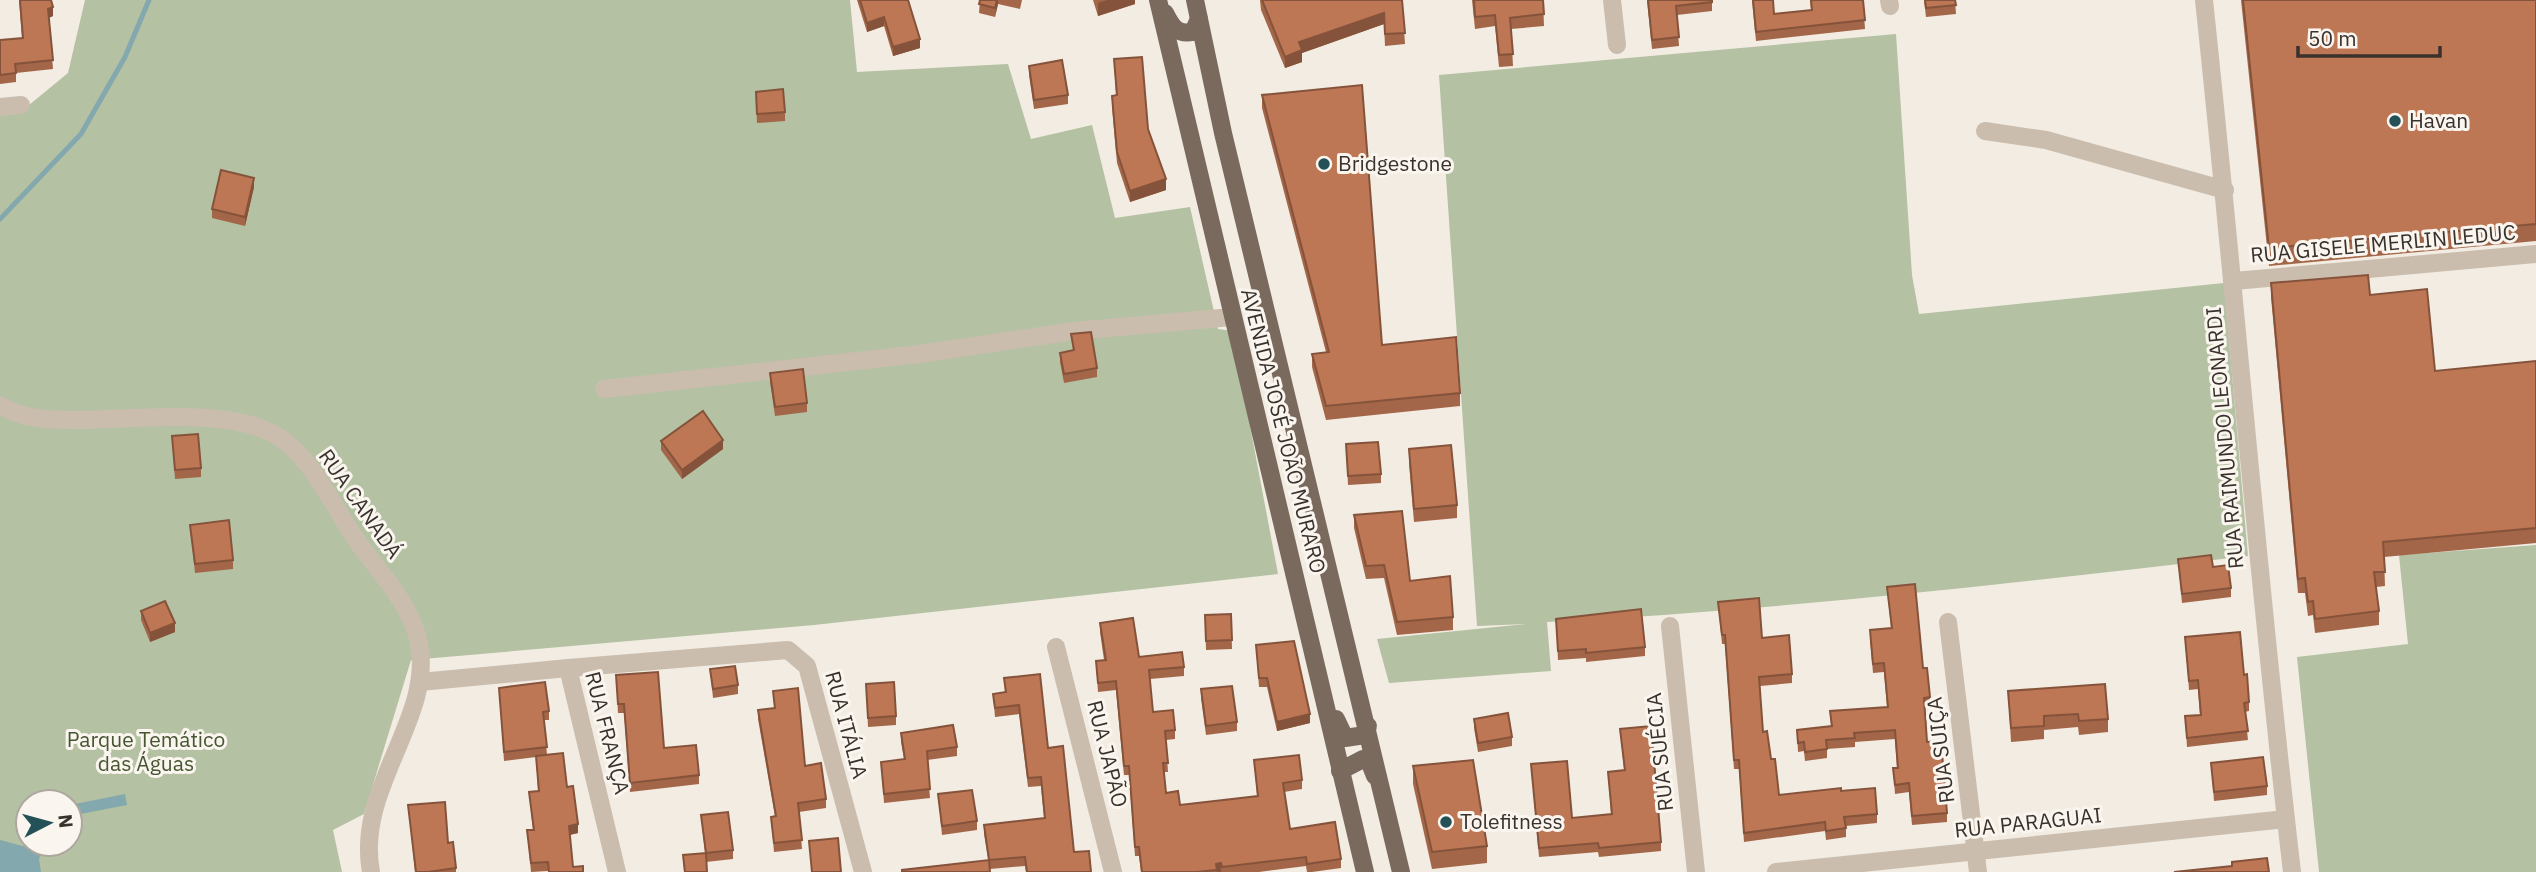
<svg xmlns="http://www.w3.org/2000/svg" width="2536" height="872" viewBox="0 0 2536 872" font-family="'IBM Plex Sans',sans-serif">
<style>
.green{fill:#b4c1a2;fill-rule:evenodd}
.water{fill:#83a8ae}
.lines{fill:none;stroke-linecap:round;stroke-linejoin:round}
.stream{stroke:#83a8ae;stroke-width:5}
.minor{stroke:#cabdae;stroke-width:18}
.major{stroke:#7a6a5e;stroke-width:18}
.wall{fill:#a36648}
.shaded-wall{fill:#85533b}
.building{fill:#be7754;stroke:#85533b;stroke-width:2}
.poi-dot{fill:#245158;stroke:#faf5ee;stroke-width:2.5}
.labels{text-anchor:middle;stroke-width:6;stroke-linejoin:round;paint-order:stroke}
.poi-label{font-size:21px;fill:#39312c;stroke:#faf5ee;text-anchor:start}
.street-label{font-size:21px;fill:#39312c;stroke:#faf5ee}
.park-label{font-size:21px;fill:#465631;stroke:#faf5ee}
</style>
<rect width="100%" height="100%" fill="#f2ece2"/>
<g class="green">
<path d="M85,0H850L857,72L1008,64L1031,139L1092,125L1115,218L1190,207L1218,329L1232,331L1278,574L814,625L411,660L364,814L333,830L342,872H0V113L23,110L68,73ZM28,802H70V844H28Z"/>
<path d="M1896,34L1912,275L1919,314L2224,283L2248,556C2015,583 1781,610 1547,622L1551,671L1389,683L1377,639L1526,624L1477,626L1439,75Z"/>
<path d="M2536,545V872H2319L2297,657L2408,644L2399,555Z"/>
</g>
<g class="water">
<path d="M125,794L127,805L70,816V805Z"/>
<path d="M0,840L30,848V844H44L39,859L41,872H0Z"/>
</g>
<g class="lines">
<path class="stream" d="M0,219L81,134L125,57L149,0"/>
<g class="minor">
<path d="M1612,0L1617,45"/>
<path d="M1889,0L1890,6"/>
<path d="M2204,0C2235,291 2258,582 2292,872"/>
<path d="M0,107L21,105"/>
<path d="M1985,131L2046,140L2225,190"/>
<path d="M2234,281L2536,254"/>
<path d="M604,389L919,354L1074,331L1232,317"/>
<path d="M0,405C24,421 55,420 82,420C136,419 236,407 280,438C312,459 332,504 353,535C375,569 411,602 419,643C434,719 355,788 371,872"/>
<path d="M1948,622L1978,872"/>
<path d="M1670,626L1696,872"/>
<path d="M1056,647L1113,872"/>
<path d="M568,668L788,650L807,666L863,872"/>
<path d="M420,682L568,668L617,872"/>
<path d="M1776,872L2286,819"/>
</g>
<g class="major">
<path d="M1158,0L1365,872"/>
<path d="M1195,0L1223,133L1401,872"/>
<path d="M1165,13C1172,27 1177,35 1193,32L1199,19"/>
<path d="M1336,719L1345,738L1365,735L1368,726"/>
<path d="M1340,771L1363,759L1369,761L1375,776"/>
</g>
</g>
<g class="wall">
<path d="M19,0H51L53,16L49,18L53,69L16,73V82L0,84V40L22,38Z"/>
<path d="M857,0H908L920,48L893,56L884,26L867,32Z"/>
<path d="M980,0H1022L1020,9L998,4L995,17L979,13Z"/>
<path d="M1093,0H1135V4L1098,16Z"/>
<path d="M1260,0H1402L1405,44L1385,46L1384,24L1302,53V62L1285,68L1261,10Z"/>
<path d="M1472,0H1543L1544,26L1511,29L1513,66L1499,67L1495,26L1475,29Z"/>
<path d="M1647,0H1712V11L1677,15L1679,46L1652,49Z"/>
<path d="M1752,0L1774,14L1811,10L1810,0H1863L1865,29L1756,41Z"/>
<path d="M1924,0H1955L1956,14L1926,17Z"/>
<path d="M2241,0H2536V241L2269,266Z"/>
<path d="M1114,59L1148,129L1166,190L1130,202L1117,163L1112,107V96L1116,95Z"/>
<path d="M1029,66L1068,95V104L1034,109L1029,75Z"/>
<path d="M756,92L785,112V121L757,123Z"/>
<path d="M1262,95L1382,345L1460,393V406L1326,420L1312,367V354L1326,352L1262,108Z"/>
<path d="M254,187L245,226L212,218V209Z"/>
<path d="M2271,283L2370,295L2435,371L2536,361V543L2384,557L2385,586L2376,587L2379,611V625L2315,633L2313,615L2308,616L2305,593H2298L2271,297Z"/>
<path d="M1071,334L1097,368V377L1064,383L1060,362V353L1073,350Z"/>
<path d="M770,373L807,403V412L775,416L770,382Z"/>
<path d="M172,436L201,468V477L175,479Z"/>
<path d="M661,441L723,449L682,479L661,450Z"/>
<path d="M1346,444L1381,474V483L1348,485Z"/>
<path d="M1409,449L1457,505V518L1414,522L1409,463Z"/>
<path d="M1354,515L1410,581L1453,617V630L1397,635L1384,578L1366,579L1354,528Z"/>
<path d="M190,525L233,560V569L195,573Z"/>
<path d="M2178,559L2213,567L2231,588V597L2182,603Z"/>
<path d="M1887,587L1923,668L1930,697V706L1924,707L1927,742L1947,813V822L1912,825L1909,792L1895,794L1893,768H1897L1895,739L1855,742V747L1827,749V758L1805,761L1804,751L1798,752L1797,730L1831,726L1830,711L1887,707L1884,672L1873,673L1870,639V630L1891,628Z"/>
<path d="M1718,602L1762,638L1792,674V683L1760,686L1763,732L1771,759L1779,795L1841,791L1877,814V823L1846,826V837L1826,840L1825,831L1744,842L1739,769H1734L1725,644H1722Z"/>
<path d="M141,611L175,632L150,642L141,620Z"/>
<path d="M1231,614L1232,649L1206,650L1205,615Z"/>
<path d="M1556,619L1645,647V656L1586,662V658L1558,660Z"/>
<path d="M1100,623L1139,657L1184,667V676L1150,679L1153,712L1175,730V739L1166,740L1168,772H1164L1166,793L1180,805L1257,796L1254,760L1302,780V789L1284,792L1290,829L1341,859V868L1312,872H1307L1306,866L1259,872H1141L1139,856H1135L1129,775H1124L1116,690L1098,692L1096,661L1104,660L1100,632Z"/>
<path d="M2185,637L2244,675L2249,702V711L2245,712L2248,740L2187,747L2185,716L2200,715L2198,689L2189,690Z"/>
<path d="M1256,645L1310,723L1277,731L1267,687H1259Z"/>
<path d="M710,669L738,685V694L713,698Z"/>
<path d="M616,675L664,748L699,775V784L630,792L624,713H618Z"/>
<path d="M1004,678L1048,748L1074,852L1091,872H1026L1025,866L990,869L984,834V825L1044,818L1041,786L1028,787L1019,714L995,717L993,694L1005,693Z"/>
<path d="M866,684L896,716V725L868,727Z"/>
<path d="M499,688L549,711V720H544L547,755L567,787L578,833L570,835L548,871L531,872L527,830H533L529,792L538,791L536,757L504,761Z"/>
<path d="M1201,689L1237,722V731L1206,735L1201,698Z"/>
<path d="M773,691L805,766L826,799V808L799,812L802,849L774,852L771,817L775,816L758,719V710L774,708Z"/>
<path d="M2008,691L2108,719V732L2079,735L2078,727L2044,730V739L2011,742Z"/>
<path d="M1474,719L1512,737V746L1478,752L1474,728Z"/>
<path d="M1620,729L1661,842V851L1599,857L1598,852L1539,857L1531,764L1572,818L1611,814L1608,772L1624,770Z"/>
<path d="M901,733L957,747V756L927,760L930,798L884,803L881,762L904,759L901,742Z"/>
<path d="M2211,763L2267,786V795L2214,801Z"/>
<path d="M1413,766L1487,846V863L1432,869L1413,784Z"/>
<path d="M938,794L977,821V830L942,835Z"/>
<path d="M408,805L448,843L456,868V872H415Z"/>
<path d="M701,815L733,850V859L706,862L707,872H684L683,855L705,853Z"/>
</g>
<g class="shaded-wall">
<path d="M997,0H998V4L995,17Z"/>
<path d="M1107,0H1135V4L1098,16V3Z"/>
<path d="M53,7V16L48,18V9Z"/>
<path d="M1384,13V24L1302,53V62L1285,68V57L1299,42Z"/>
<path d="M884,17V26L867,32V23Z"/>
<path d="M920,39V48L893,56V47Z"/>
<path d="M254,178V187L245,226V217Z"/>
<path d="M1166,179V190L1130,202V191Z"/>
<path d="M723,440V449L682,479V470Z"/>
<path d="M175,623V632L150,642V633Z"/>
<path d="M1310,714V723L1277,731V722Z"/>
<path d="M578,824V833L569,835V826Z"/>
<path d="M1221,863V872H1217L1216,864Z"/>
</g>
<g class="building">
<path d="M20,0H51L53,7L48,9L53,60L15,64L16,73L0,75V40L23,38Z"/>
<path d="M860,0H908L920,39L893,47L884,17L867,23Z"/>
<path d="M980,0H997L995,8L979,4Z"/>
<path d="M1262,0H1402L1405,33L1385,34L1384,13L1299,42L1302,50L1285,57Z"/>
<path d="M1474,0H1543L1544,14L1510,18L1513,54L1499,55L1495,15L1475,17Z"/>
<path d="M1648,0H1712V2L1676,6L1679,37L1652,40Z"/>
<path d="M1753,0H1773L1774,14L1812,10L1811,0H1863L1865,20L1756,32Z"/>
<path d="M1925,0H1955L1956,5L1926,8Z"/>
<path d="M2243,0H2536V224L2269,248Z"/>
<path d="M1142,57L1148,129L1166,179L1130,191L1117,152L1112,96L1117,95L1114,59Z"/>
<path d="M1062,60L1068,95L1034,100L1029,66Z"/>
<path d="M1362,85L1382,345L1456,337L1460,393L1326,406L1312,354L1329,352L1262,95Z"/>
<path d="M783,89L785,112L757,114L756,92Z"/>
<path d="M221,170L254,178L245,217L212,209Z"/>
<path d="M2368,275L2370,295L2427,289L2435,371L2536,361V528L2383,542L2385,572H2374L2379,611L2315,619L2313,601L2308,602L2305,578L2298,579L2271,283Z"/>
<path d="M1091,332L1097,368L1064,374L1060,353L1074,350L1071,334Z"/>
<path d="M803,369L807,403L775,407L770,373Z"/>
<path d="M703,411L723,440L682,470L661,441Z"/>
<path d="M198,434L201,468L175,470L172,436Z"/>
<path d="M1378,442L1381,474L1348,476L1346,444Z"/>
<path d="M1451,445L1457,505L1414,509L1409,449Z"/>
<path d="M1402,511L1410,581L1450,576L1453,617L1397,622L1384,565L1366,566L1354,515Z"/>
<path d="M229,520L233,560L195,564L190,525Z"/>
<path d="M2211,555L2213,567L2228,565L2231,588L2182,594L2178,559Z"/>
<path d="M1915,584L1923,668H1927L1930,697L1924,698L1927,742L1941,741L1947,813L1912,816L1909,783L1895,785L1893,768H1898L1895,730L1854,733L1855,738L1826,740L1827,749L1805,752L1804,742L1798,743L1797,730L1832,726L1830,711L1888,707L1884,663L1873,664L1870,630L1892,628L1887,587Z"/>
<path d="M1759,598L1762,638L1789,635L1792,674L1759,677L1763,732L1767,731L1771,759H1775L1779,795L1841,788V791L1875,788L1877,814L1844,817L1846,828L1826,831L1825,822L1744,833L1739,760H1734L1725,635H1722L1718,602Z"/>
<path d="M165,601L175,623L150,633L141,611Z"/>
<path d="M1641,609L1645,647L1586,653V649L1558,651L1556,619Z"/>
<path d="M1231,614L1232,640L1206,641L1205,615Z"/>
<path d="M1133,618L1139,657L1182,652L1184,667L1149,670L1153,712L1173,710L1175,730L1165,731L1168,763H1163L1166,793L1178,791L1180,805L1258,796L1254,760L1299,755L1302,780L1283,783L1290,829L1335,822L1341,859L1307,864L1306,857L1222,867L1221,863L1216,864L1217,870L1196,872H1142L1139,847H1135L1129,766H1124L1116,681L1098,683L1096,661L1106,660L1100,623Z"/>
<path d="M2240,632L2244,675L2247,674L2249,702L2244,703L2248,731L2187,738L2185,716L2201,715L2198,680L2189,681L2185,637Z"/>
<path d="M1294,641L1310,714L1277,722L1267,678H1259L1256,645Z"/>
<path d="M735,666L738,685L713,689L710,669Z"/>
<path d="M658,672L664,748L696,745L699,775L630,783L624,704H618L616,675Z"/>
<path d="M1040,674L1048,748L1063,746L1074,852L1089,851L1091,872H1027L1025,857L989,860L984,825L1045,818L1041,777L1028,778L1019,705L995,708L993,694L1006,692L1004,678Z"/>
<path d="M545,682L549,711L543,712L547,747L504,752L499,688Z"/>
<path d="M894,682L896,716L868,718L866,684Z"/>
<path d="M2105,684L2108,719L2079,721L2078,714L2044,716V726L2011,728L2008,691Z"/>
<path d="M1232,686L1237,722L1206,726L1201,689Z"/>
<path d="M798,688L805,766L821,763L826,799L798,803L802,840L774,843L771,817L776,816L758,710L775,708L773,691Z"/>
<path d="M1508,713L1512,737L1478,743L1474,719Z"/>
<path d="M953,725L957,747L927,751L930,789L884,794L881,762L905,759L901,733Z"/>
<path d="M1651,726L1661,842L1599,848L1598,843L1539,848L1531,764L1567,761L1572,818L1612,814L1608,772L1625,770L1620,729Z"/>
<path d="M563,753L567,787L573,786L578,824L569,826L573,867L583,866V872H549L548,862L531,863L527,830H534L529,792L539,791L536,756Z"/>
<path d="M2263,757L2267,786L2214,792L2211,763Z"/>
<path d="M1473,760L1487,846L1432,852L1413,766Z"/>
<path d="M972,790L977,821L942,826L938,794Z"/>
<path d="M445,802L448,843L453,842L456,868L428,872H416L408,805Z"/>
<path d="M728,812L733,850L706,853L701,815Z"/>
<path d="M838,838L841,872H812L809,841Z"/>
<path d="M706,853L707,872H685L683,855Z"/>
<path d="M2267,858L2269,872H2174L2232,866V862Z"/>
<path d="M989,860L990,872H902V870Z"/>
</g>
<g class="poi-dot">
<circle cx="2395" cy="121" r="7"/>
<circle cx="1324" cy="164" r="7"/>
<circle cx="1446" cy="822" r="7"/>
</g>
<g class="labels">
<g class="poi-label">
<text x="2409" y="128">Havan</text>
<text x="1338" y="171">Bridgestone</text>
<text x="1460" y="829">Tolefitness</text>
</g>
<g class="street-label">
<text transform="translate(2383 244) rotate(-5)" y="7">RUA GISELE MERLIN LEDUC</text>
<text transform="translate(1283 431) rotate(76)" y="7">AVENIDA JOSÉ JOÃO MURARO</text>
<text transform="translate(2225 438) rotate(-95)" y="7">RUA RAIMUNDO LEONARDI</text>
<text transform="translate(360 504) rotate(55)" y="7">RUA CANADÁ</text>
<text transform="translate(846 725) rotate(75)" y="7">RUA ITÁLIA</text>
<text transform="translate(607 733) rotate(76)" y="7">RUA FRANÇA</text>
<text transform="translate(1941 750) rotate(-97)" y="7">RUA SUIÇA</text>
<text transform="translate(1660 752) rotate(-96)" y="7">RUA SUÉCIA</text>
<text transform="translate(1107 754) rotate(76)" y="7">RUA JAPÃO</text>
<text transform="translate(2028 823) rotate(-6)" y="7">RUA PARAGUAI</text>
</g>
<g class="park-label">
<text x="146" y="747">Parque Temático<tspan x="146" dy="24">das Águas</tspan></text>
</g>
</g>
<g transform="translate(49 823) rotate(84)"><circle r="33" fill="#faf5ee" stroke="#ada7a0" stroke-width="2"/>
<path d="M0-5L12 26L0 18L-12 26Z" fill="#245158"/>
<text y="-10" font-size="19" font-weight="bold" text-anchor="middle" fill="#39312c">N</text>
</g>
<path d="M2298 46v10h142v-10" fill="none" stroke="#39312c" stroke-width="3.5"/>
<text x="2308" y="46" font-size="21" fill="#39312c" stroke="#faf5ee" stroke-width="5" paint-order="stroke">50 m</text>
</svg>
